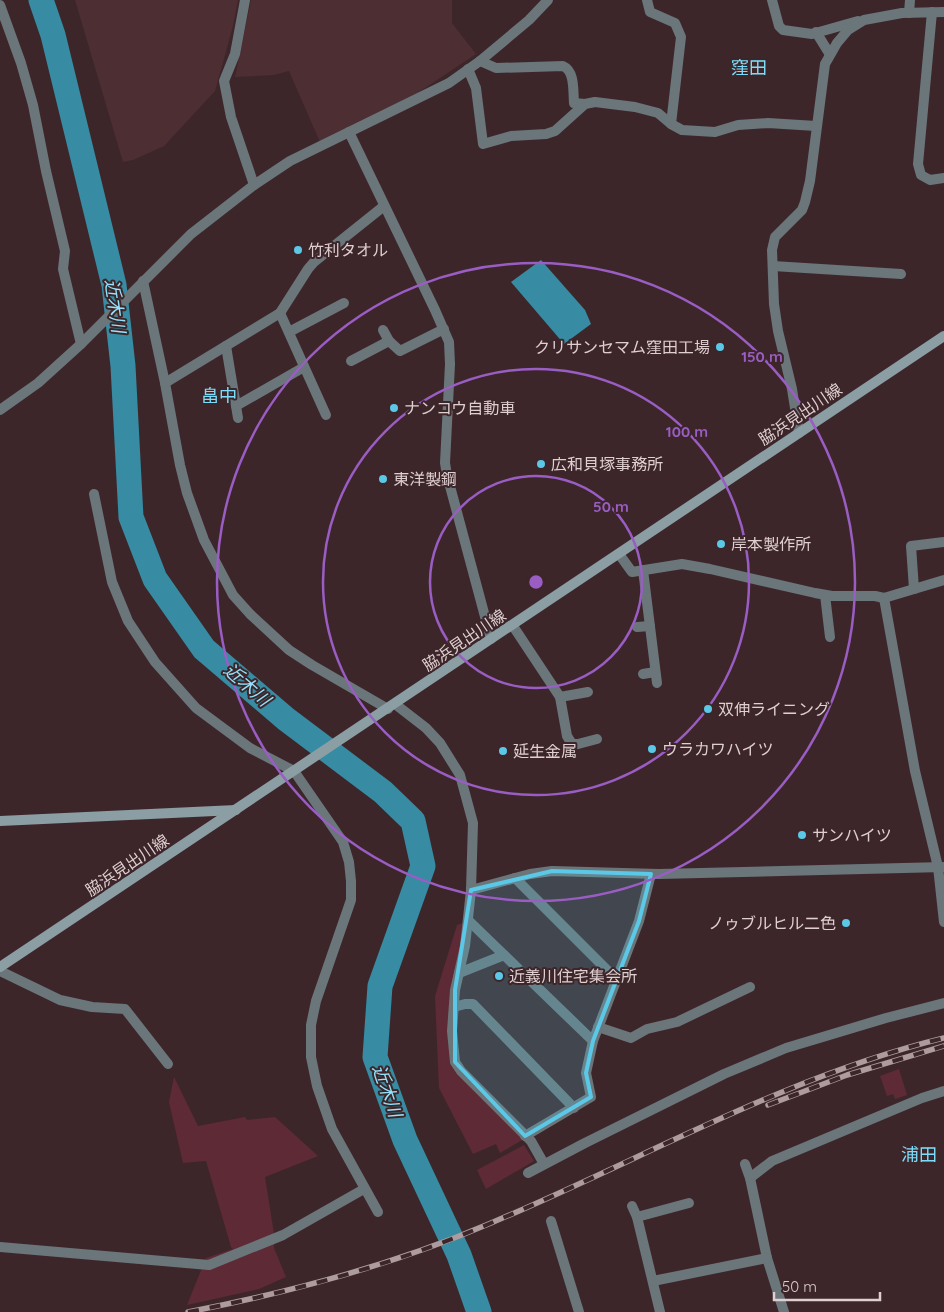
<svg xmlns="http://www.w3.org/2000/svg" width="944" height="1312" viewBox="0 0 944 1312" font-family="Quicksand,'Noto Sans JP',sans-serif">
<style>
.built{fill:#4c2e33}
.green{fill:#5e2a35}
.water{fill:#378ba2}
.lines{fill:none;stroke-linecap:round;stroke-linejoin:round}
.river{stroke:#378ba2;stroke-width:25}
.street{stroke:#6a767a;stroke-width:10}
.secondary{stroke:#8b9ea4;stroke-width:10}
.rail-casing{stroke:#ad9b9e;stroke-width:5.5}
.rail{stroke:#3d262a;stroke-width:4;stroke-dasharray:11;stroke-linecap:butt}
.marked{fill:#5bc8e7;fill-opacity:0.2;stroke:#5bc8e7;stroke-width:4;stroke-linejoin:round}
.ring{fill:none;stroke:#995dc4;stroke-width:2.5}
.poi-dot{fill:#5bc8e7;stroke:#3d262a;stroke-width:2}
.labels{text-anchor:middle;stroke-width:4;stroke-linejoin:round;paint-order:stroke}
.poi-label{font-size:16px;fill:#dfcfd1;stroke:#3d262a;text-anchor:start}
.street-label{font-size:16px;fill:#dfcfd1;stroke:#3d262a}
.neighbourhood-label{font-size:18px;fill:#7cddfa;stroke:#3d262a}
.water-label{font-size:18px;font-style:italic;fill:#95e3fb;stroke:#3d262a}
.centre{fill:#995dc4;stroke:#3d262a;stroke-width:2.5}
.ring-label{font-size:15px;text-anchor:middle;font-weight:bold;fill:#995dc4;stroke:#3d262a;stroke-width:4;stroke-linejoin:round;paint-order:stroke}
</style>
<rect width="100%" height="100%" fill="#3d262a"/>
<g class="built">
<path d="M75,0H238L233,26L215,91L164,146L133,160L123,162Z"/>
<path d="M251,0H452V23L476,54L416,94L320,142L289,71L274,75L235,77Z"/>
</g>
<g class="green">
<path d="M466,922L450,1054L524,1139L500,1153L496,1144L473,1154L439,1088L435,996L457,925Z"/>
<path d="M899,1069L907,1095L895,1099L893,1094L887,1096L880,1076Z"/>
<path d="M174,1077L198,1126L245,1117L247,1120L275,1117L318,1156L265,1177L274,1234V1248L286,1277L259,1289L187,1305L206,1258L233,1249L231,1247L206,1161L183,1163L169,1102Z"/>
<path d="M524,1145L534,1161L486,1189L477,1170Z"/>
</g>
<path class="water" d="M541,260L585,310L591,324L564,344L511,282Z"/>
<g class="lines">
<path class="river" d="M41,0L53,35L114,285L123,366L131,517L155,579L204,649L286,719L383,792L413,821L423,866L380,986L375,1057L405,1140L459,1255L479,1312"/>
<g class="street">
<path d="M245,0L235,54L224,81L231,117L254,185"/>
<path d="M647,0L650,12L675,23L681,37L671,124"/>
<path d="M772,0L779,26L783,30L812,34L858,21"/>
<path d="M0,5L21,63L33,105L46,171L65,251L63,269L81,344"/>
<path d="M932,12L918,164L921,175L930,180L944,178"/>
<path d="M909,13L910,0"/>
<path d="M816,32L829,53"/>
<path d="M480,61L496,68L563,66C575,71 573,91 574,103L585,104"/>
<path d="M468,69L476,88L483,144L511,136L546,134L555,131L585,104L595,102L635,107L658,113L671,124L682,130L715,132L738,125L768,123L816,126"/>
<path d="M349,132L435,310L449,342L450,364L445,463L447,475L491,639"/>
<path d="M773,266L901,274"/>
<path d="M143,281L165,383L180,465L187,493L204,540L233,595L250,614L289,650L312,665L388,709"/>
<path d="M280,313L326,415"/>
<path d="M383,330L389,341"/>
<path d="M289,332L344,303"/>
<path d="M226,346L238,418"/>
<path d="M351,361L389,341L400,351L444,329"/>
<path d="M165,383L280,313L308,269L314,262L384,206"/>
<path d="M236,406L304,367"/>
<path d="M0,410L38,383L81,344L191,234L254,185L290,161L449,83L480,61L529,20L548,0"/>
<path d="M799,433L792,389L778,331L774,304L772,250L775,237L802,210L805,202L810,181L825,64L837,43L848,30L864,20L902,13L944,12"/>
<path d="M94,494L112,582L128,621L155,662L196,708L250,748L294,771L343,842L349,862L351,881V900L316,1001L311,1025V1057L317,1086L332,1129L378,1212"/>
<path d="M619,554L632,572L682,564L710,569L815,593L832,596H875L884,598L944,580"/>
<path d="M643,570L657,683"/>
<path d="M914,589L911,546L944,542"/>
<path d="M825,595L830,637"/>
<path d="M884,598L915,771L938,867L944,922"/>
<path d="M513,626L560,697L567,736L572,744H578L597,739"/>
<path d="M637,627L650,626"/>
<path d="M643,674L655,672"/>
<path d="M560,697L588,692"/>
<path d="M395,704L426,728L440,743L460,775L473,823L471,890"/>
<path d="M515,878L616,979"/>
<path d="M469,921L593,1041"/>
<path d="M0,971L60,1000L92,1007L125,1009L168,1064"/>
<path d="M459,973L504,955"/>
<path d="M454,1007L465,1004H473L574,1108"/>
<path d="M598,1027L631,1038L647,1029L677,1022L750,987"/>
<path d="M525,1136L591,1097L586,1073L593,1041L639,921L651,874"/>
<path d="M544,1164L531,1141L461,1071L455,1062L452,1031L455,990L465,946L471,890L530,874L552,871L659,874L944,867"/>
<path d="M745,1164L750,1178L767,1258L784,1312"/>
<path d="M528,1173L585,1143L724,1074L786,1048L886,1018L944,1003"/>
<path d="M750,1178L772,1161L922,1098L944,1091"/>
<path d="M632,1206L637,1217L660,1312"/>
<path d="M637,1217L689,1203"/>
<path d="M551,1221L579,1312"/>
<path d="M0,1247L209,1265L283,1235L364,1189"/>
<path d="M653,1281L767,1258"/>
</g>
<g class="secondary">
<path d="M0,821L236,810"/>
<path d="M0,967L944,336"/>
</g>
<g class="rail-casing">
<g id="rail">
<path d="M768,1105L847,1075L944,1046"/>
<path d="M188,1312C292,1292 393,1265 491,1223C641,1160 784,1077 944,1038"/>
</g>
</g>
<use href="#rail" class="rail"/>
</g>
<path class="marked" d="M552,871L651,874L639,921L593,1041L586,1073L591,1097L525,1136L455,1062V990L471,890Z"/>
<g class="ring">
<circle cx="536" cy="582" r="106"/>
<circle cx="536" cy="582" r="213"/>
<circle cx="536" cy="582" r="319"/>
</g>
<g class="poi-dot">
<circle cx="298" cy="250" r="5"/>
<circle cx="720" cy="347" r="5"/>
<circle cx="394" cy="408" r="5"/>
<circle cx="541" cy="464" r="5"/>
<circle cx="383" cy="479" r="5"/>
<circle cx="721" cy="544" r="5"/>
<circle cx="708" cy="709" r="5"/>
<circle cx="652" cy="749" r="5"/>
<circle cx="503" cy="751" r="5"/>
<circle cx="802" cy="835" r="5"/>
<circle cx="846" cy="923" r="5"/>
<circle cx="499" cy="976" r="5"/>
</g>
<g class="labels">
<g class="poi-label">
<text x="308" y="256">竹利タオル</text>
<text x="710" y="353" text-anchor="end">クリサンセマム窪田工場</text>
<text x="404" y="414">ナンコウ自動車</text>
<text x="551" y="470">広和貝塚事務所</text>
<text x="393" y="485">東洋製鋼</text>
<text x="731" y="550">岸本製作所</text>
<text x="718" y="715">双伸ライニング</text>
<text x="662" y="755">ウラカワハイツ</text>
<text x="513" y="757">延生金属</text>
<text x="812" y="841">サンハイツ</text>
<text x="836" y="929" text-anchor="end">ノゥブルヒル二色</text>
<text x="509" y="982">近義川住宅集会所</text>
</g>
<g class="street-label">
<text transform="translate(800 414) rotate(-34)" y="6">脇浜見出川線</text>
<text transform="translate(464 640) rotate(-34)" y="6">脇浜見出川線</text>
<text transform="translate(127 865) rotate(-34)" y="6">脇浜見出川線</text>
</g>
<g class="neighbourhood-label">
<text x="749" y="74">窪田</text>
<text x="219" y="402">畠中</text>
<text x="919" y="1161">浦田</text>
</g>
<g class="water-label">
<text transform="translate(115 306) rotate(82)" y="6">近木川</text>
<text transform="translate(247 685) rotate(41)" y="6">近木川</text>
<text transform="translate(387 1091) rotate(71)" y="6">近木川</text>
</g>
</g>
<circle cx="536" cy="582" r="8" class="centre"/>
<g class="ring-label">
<text x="762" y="362">150 m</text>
<text x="687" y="437">100 m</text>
<text x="611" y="512">50 m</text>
</g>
<path d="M774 1292v8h106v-8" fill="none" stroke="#dfcfd1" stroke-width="2.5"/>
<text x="782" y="1292" font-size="15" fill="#dfcfd1" stroke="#3d262a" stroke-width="4" paint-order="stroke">50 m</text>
</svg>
